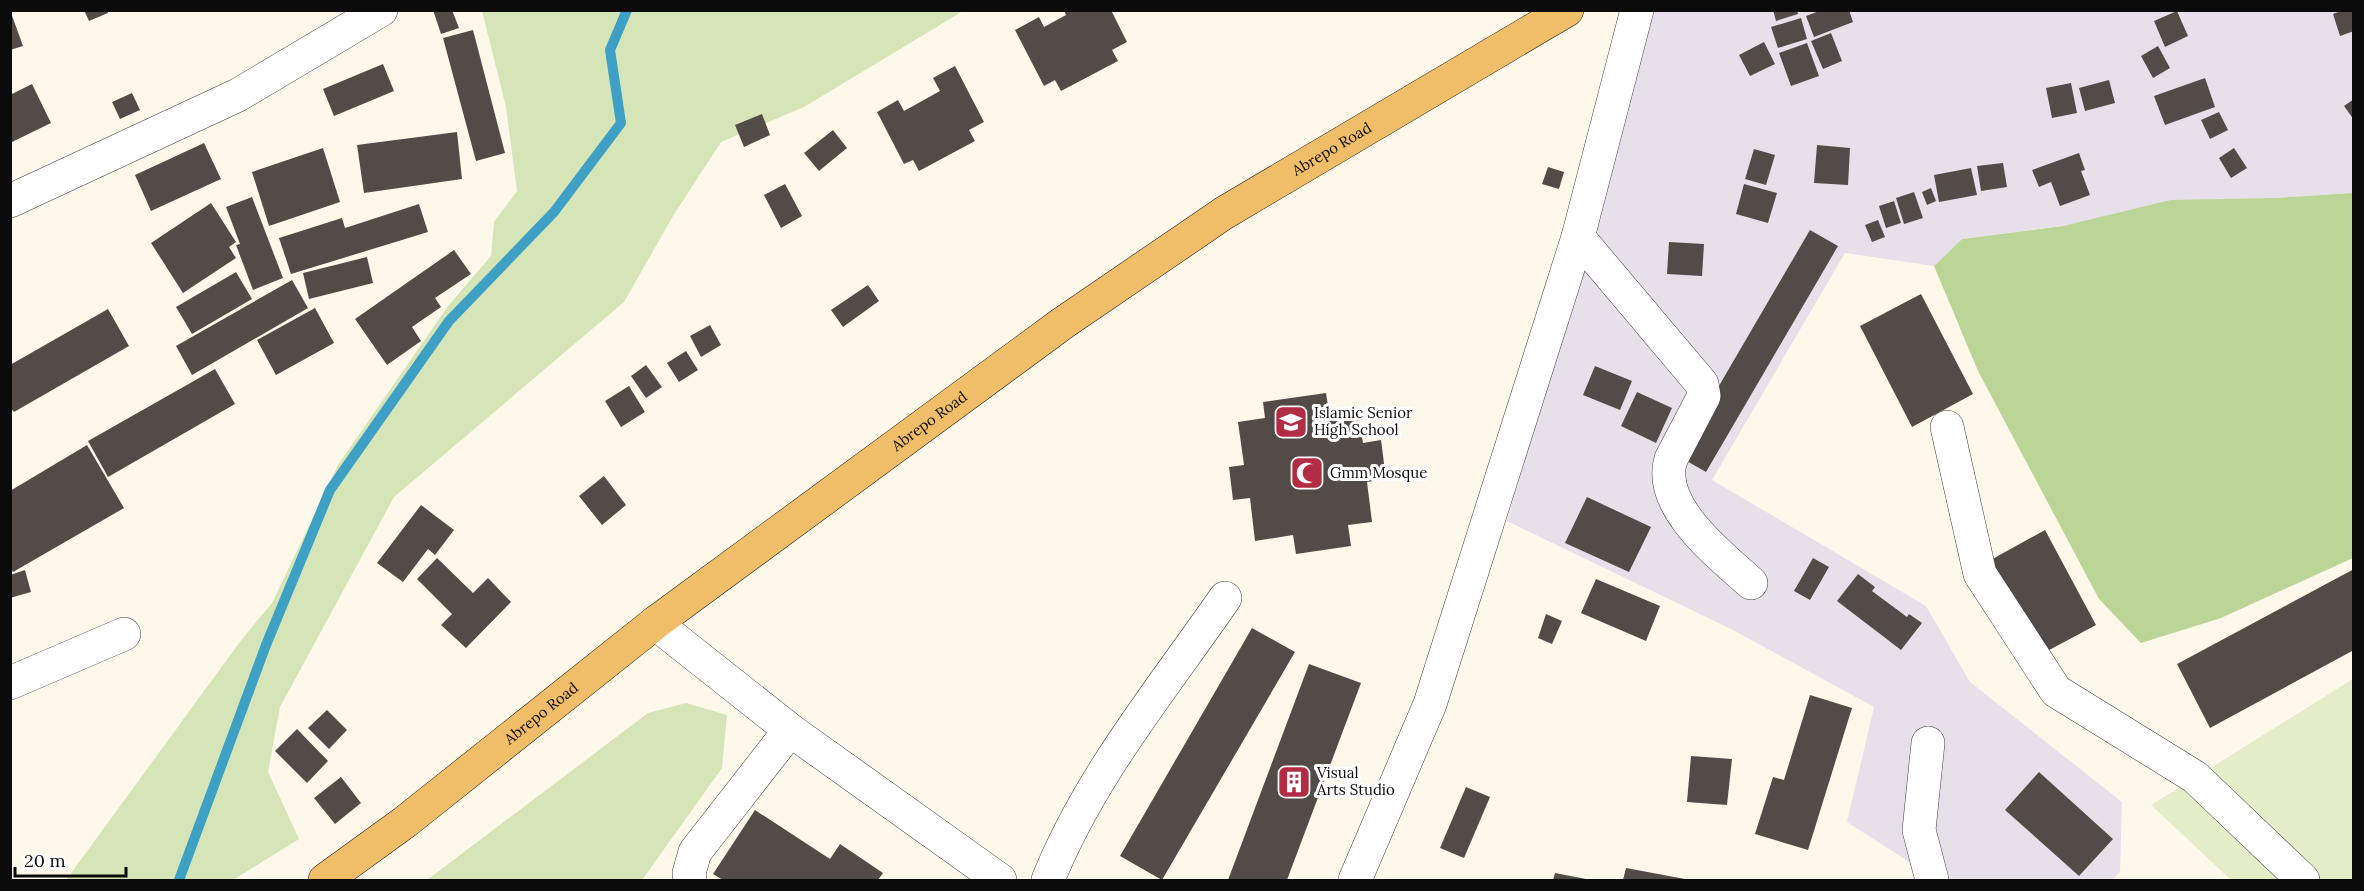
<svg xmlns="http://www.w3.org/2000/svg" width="2364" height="891" viewBox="0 0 2364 891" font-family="Lora,serif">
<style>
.industrial{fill:#e7e0ea}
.green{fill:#d5e5b7}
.forest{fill:#bbd597}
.pitch{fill:#e5edc8}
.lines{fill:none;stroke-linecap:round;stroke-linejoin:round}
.stream{stroke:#3ea0c4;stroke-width:10}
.building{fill:#534b48}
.minor-casing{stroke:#3e3e3e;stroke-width:34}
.major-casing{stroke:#1c1c1c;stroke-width:34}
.minor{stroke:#fff;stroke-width:33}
.major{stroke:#f0be68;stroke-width:33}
.labels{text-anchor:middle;stroke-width:6;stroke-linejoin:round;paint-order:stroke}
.street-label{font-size:15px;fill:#0b0b0b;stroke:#fff}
.poi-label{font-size:15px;fill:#0b0b0b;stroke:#fff;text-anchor:start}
</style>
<rect width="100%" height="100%" fill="#fef8eb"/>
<path class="industrial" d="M1650,11H2353V193L2275,198L1962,239L1934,266L1845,253L1712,480L1926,606L1970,682L2122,802L2120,872L2112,880L1936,879L1847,822L1874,707L1733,630L1507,521Z"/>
<g class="green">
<path d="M482,11H963L804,107L721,142L673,216L624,302L394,497L280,707L268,772L299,839L233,880H66L242,639L272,603L338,465L448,306L491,256L494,222L517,191L506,107Z"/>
<path d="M686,703L727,715L722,768L642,880H427L648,713Z"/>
</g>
<path class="forest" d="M2353,193V558L2221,618L2141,643L2099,599L1978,371L1934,266L1962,239L2063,226L2171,200L2275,198Z"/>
<path class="pitch" d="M2353,679V880H2231L2151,805Z"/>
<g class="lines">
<path class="stream" d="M179,880L266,645L330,490L449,321L554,212L621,123L610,50L627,10"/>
</g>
<g class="building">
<path d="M10,10L23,46L10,50Z"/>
<path d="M84,10H107L108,13L89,21Z"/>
<path d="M433,10H452L459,28L441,34Z"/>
<path d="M1064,10H1111L1127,42L1112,50L1118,61L1061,91L1055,80L1044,86L1015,30L1039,17L1044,27L1066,15Z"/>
<path d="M1773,10H1797L1798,14L1776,21Z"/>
<path d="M1822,10H1849L1853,22L1814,37L1806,16Z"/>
<path d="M2343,10H2354V31L2340,36L2333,14Z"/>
<path d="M2177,11L2188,36L2165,47L2154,21Z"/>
<path d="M1801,18L1807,39L1778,48L1771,27Z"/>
<path d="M473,30L505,153L476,161L443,38Z"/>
<path d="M1831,33L1842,61L1823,69L1811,41Z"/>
<path d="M1764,42L1775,64L1750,76L1739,55Z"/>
<path d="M1807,43L1819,76L1791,86L1779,53Z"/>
<path d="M2158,46L2170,68L2153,78L2141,56Z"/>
<path d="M383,64L394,91L334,116L323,89Z"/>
<path d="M955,66L984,122L969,130L975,141L919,171L913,160L904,164L877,112L898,100L904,111L940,91L933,78Z"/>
<path d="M2205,78L2215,107L2165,125L2154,96Z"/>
<path d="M2109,80L2115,103L2085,111L2079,88Z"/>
<path d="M2071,83L2077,113L2052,118L2046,88Z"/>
<path d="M32,84L51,123L10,143V95Z"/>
<path d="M132,93L140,110L120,119L112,102Z"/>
<path d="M2354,99V120L2344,106Z"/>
<path d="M2219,112L2228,130L2210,139L2201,120Z"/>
<path d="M762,114L770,135L744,147L735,125Z"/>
<path d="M833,130L847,148L819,171L804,153Z"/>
<path d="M457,132L462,179L364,193L357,145Z"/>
<path d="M204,143L221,179L151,211L135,175Z"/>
<path d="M1817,145L1850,148L1848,185L1814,183Z"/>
<path d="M323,148L340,202L269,226L252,172Z"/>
<path d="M2234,148L2247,168L2231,178L2219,158Z"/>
<path d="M1754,149L1775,155L1766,185L1745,179Z"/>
<path d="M2079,153L2085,170L2081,171L2090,195L2060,206L2051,182L2039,187L2032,170Z"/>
<path d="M2003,163L2007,187L1981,191L1977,166Z"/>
<path d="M1548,167L1564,172L1559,189L1542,184Z"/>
<path d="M1971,168L1977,195L1939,202L1934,175Z"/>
<path d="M785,184L802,216L781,228L764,195Z"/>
<path d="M1744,184L1777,193L1768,223L1736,214Z"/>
<path d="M1931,188L1936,201L1927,205L1922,192Z"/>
<path d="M1914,192L1923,218L1904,224L1896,198Z"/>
<path d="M252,197L283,278L253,290L236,245L240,244L226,207Z"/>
<path d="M1894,201L1901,223L1886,228L1879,206Z"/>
<path d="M211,203L236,242L229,247L236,258L183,293L151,243Z"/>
<path d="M419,204L428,232L291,274L279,238L342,218L345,228Z"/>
<path d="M1878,220L1885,237L1872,242L1865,225Z"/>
<path d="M1810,230L1838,246L1706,472L1678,456Z"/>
<path d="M1669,242L1704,244L1702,276L1667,274Z"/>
<path d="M454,250L471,274L435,298L441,307L412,327L421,341L387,365L355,319Z"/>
<path d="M367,257L373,283L309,299L303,273Z"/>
<path d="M236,272L252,299L192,334L176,307Z"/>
<path d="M292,280L308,308L192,375L176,346Z"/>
<path d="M868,285L879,301L843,327L831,310Z"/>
<path d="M1921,294L1973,394L1912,427L1860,326Z"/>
<path d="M315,308L334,343L276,375L257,340Z"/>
<path d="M108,309L129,346L14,412L10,407V365Z"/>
<path d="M710,325L721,345L701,357L690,336Z"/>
<path d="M686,351L698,370L679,382L667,363Z"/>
<path d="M646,365L662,387L646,398L631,376Z"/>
<path d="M1595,366L1632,381L1620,410L1583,395Z"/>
<path d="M215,369L235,404L108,477L88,441Z"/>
<path d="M629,386L645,412L621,427L605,401Z"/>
<path d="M1637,392L1672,408L1656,443L1621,426Z"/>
<path d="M1326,393L1329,412L1357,408L1363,443L1381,440L1386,479L1367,482L1372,522L1348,525L1351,546L1296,554L1293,535L1255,541L1250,498L1233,500L1229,467L1244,465L1238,422L1265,418L1263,402Z"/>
<path d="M87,445L124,508L13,572L10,567V491Z"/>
<path d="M604,476L626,505L602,525L579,496Z"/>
<path d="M1587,497L1651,527L1629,572L1565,543Z"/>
<path d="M421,505L454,530L435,555L428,549L403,582L377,563Z"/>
<path d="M2045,530L2096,625L2038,656L1987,562Z"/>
<path d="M437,558L473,593L488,578L511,602L466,648L441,625L452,614L417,579Z"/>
<path d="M1813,558L1829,567L1810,600L1794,591Z"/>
<path d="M2354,569V650L2210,728L2177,664Z"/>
<path d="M25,570L31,592L10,598V575Z"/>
<path d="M1858,574L1875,587L1872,591L1907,617L1909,614L1922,623L1901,650L1837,601Z"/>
<path d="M1596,579L1660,606L1646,641L1581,613Z"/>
<path d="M1546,614L1562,621L1552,644L1538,638Z"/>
<path d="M1252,628L1295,652L1162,880L1120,856Z"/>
<path d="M1309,664L1361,683L1287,880H1228Z"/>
<path d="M1810,695L1852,708L1808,850L1755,834L1773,777L1784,780Z"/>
<path d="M327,710L347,730L329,749L308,728Z"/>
<path d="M297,729L328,761L307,783L275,751Z"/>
<path d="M1691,756L1732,759L1727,805L1687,802Z"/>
<path d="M2039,772L2113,839L2079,876L2005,810Z"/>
<path d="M341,777L361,803L335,824L314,798Z"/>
<path d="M1466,787L1490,797L1464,858L1440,848Z"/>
<path d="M755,810L830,859L840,844L883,873L878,880H723L713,874Z"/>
<path d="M1626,868L1685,879V880H1623Z"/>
<path d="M1555,873L1586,879V880H1553Z"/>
</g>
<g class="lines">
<g class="minor-casing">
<g id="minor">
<path d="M10,201L238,95L381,10"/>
<path d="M1578,237L1702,384L1704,396L1671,459C1656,506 1720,555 1751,583"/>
<path d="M1947,427L1980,574L2056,691L2195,777L2303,880"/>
<path d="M655,623L790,730L1000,880"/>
<path d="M10,683L124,634"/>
<path d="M1928,743L1919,830L1932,880"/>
<path d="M690,880L689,873L695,852L790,730"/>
<path d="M1048,880C1089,777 1163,688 1225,598"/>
<path d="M1355,880L1430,704L1578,237L1637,10"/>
</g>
</g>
<g class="major-casing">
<g id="major">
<path id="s1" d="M325,880L405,822L655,623L1063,323L1224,213L1567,10"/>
</g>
</g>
<use href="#minor" class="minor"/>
<use href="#major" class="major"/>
</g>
<defs>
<g id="school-square" transform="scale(1.725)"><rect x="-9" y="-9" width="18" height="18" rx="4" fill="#b22c44" stroke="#fff"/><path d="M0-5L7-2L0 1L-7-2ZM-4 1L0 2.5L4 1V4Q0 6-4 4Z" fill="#fff"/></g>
<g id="mosque-square" transform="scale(1.725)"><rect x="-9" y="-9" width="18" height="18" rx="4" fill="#b22c44" stroke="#fff"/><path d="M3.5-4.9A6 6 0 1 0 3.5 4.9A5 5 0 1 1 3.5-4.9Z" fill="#fff"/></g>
<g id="building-square" transform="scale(1.725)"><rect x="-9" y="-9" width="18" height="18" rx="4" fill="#b22c44" stroke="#fff"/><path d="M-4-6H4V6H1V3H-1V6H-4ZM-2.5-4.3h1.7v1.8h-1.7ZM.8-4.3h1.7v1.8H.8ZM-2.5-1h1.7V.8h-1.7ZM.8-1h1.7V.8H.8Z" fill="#fff"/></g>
</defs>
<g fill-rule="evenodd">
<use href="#school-square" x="1291" y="422"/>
<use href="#mosque-square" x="1307" y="473"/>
<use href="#building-square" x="1294" y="782"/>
</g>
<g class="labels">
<g class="street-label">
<text dy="5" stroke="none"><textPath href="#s1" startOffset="1245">Abrepo Road</textPath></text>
<text dy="5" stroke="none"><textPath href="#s1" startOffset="759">Abrepo Road</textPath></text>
<text dy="5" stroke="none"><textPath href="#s1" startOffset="273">Abrepo Road</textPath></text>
</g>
<g class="poi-label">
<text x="1314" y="418">Islamic Senior<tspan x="1314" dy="17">High School</tspan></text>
<text x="1330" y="478">Gmm Mosque</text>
<text x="1317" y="778">Visual<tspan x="1317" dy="17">Arts Studio</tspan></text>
</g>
</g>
<rect width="2364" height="891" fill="none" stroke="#0b0b0b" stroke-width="24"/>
<path d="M15 867v9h111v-9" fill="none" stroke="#0b0b0b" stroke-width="3"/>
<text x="24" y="867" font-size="18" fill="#0b0b0b" stroke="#ffffff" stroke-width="4.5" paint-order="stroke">20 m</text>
</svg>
